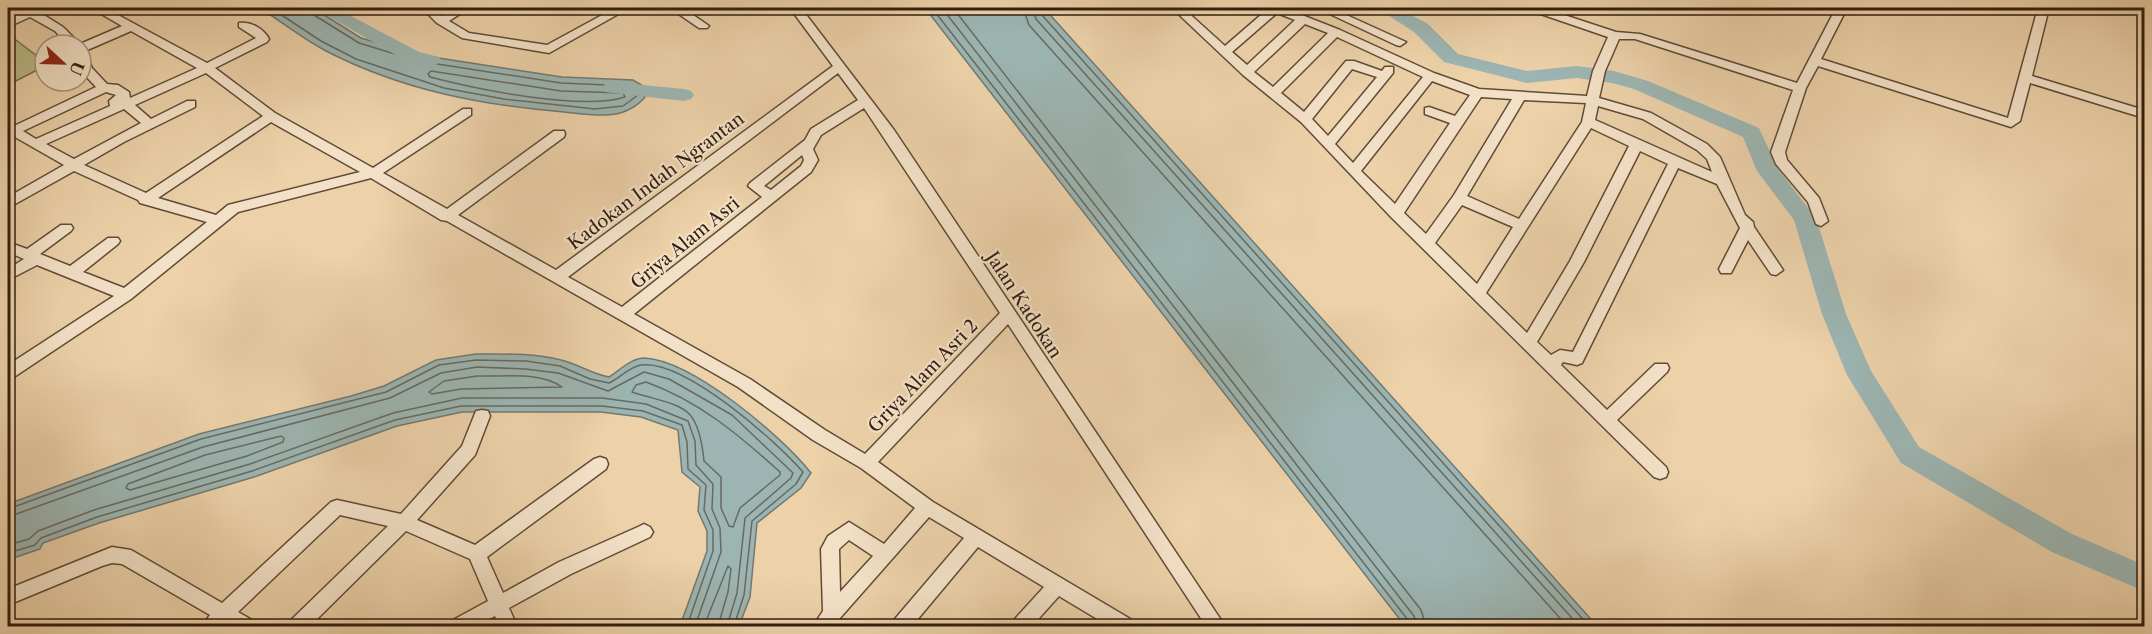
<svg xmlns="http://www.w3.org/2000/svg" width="2152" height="634" viewBox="0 0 2152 634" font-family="'Libre Caslon Text',serif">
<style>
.green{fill:#bbba86;stroke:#766c4c;stroke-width:1.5}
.water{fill:#9cb5b2;stroke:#727972;stroke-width:1.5}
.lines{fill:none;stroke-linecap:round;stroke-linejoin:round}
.shore{stroke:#676a62;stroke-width:1.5}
.river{fill:#9cb5b2;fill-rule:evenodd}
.street-casing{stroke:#604b37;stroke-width:3}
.street{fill:#f3e1c7;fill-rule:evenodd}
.labels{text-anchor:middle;stroke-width:4.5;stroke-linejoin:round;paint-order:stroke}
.street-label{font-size:18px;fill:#321e11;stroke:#f3e1c7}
</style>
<rect width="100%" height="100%" fill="#ecd1a9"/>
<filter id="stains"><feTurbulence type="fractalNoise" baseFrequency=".00333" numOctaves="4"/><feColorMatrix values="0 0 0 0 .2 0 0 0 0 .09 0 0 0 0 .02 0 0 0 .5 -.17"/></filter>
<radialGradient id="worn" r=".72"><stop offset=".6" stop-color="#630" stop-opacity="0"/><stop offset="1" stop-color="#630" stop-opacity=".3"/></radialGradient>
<path class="green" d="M8,34L45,62V66L8,85Z"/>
<g class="water">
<path d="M260,8H313L361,38L419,55L562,77L633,80L643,86L645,97C624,122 593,115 564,112C480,105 402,90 326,51C303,39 282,22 260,8Z"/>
<path d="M925,8H1044L1597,626H1405Z"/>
<path d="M476,354C504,354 533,353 561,360C578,364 592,374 609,377C620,370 631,358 645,358C693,361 782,436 811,473L801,488L757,523L750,597L739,626H680L707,551V531L698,511L700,487L682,472L678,430L641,417L601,412H462L397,426L254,477L99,523L43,543L40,549L8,560V504L199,434L351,396L384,386L436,360Z"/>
</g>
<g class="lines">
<g class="shore">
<path d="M271,8L321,41L356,59L444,88L504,99L595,109L623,106L638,95L637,90L631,86L561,83L418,61L359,43L314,15L311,8"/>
<path d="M932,8L1408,620L1409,626"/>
<path d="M942,8L1414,616L1417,626"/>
<path d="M953,8L1421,610L1426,626"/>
<path d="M1023,8L1029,25L1567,626"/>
<path d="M1032,8L1036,19L1579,626"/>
<path d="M1040,8L1041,14L1589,626"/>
<path d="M431,71L561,91L623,93L625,97C581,111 476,89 430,77L428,74Z"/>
<path d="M477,376C503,377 540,371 562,387L461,389L432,394L429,392L444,381Z"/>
<path d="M646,382C699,401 739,435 780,472V475L740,508L733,527L729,526L721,508V477L704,461C698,401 682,408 632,392L636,385Z"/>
<path d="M281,436L284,438L283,442L247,456L130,490L126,488L128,484L205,455Z"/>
<path d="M8,509L201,439L386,392L439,365L476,360L526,361L560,366L590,379L609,383C620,378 629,367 641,365C684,359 776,441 803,472L796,484L752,521L744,595L734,626"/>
<path d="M8,517L203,447L390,398L441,373L477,367L525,369L558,373L608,391L644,372L669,379L732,415L793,473L791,478L745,518L737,593L727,626"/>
<path d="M8,545L29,539L38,531L94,510L250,464L393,413L462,398H602L646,404L688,421L695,441L696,465L713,484L712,509L720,528L721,552L695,626"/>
<path d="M8,553L35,545L41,538L97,517L252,471L395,420L461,406H602L643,411L682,425L687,442L688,469L706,485L704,510L713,530V551L687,626"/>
<path d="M704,626L728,566L731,569L728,592L718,626"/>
</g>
<g class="river">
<path d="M314,8H336L419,52L439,57L442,61L432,67L406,61Z"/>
<path d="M1377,8H1398L1428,24L1458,54L1527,71L1577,66L1614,71L1648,81L1759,128L1778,169L1816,218L1846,314L1871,371L1919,447L2072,534L2144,565V591L2052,552L1901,463L1847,375L1822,314L1794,220L1757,171L1743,137L1634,89L1612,83L1577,78L1527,83L1444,62L1414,32Z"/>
<path d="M612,82L684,89L691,91L694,95L691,99L684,101L605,92L602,88L605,84Z"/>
</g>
<g class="street-casing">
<g id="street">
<path d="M31,8H44L39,12L63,27L80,44L122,26L91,8H105L207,63L256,38L239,27V23C251,21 264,29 269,39L267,42L215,68L275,113L373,168L463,109H471V115L383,173L447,209L554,131H564L565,134L564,137L458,215L556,270L833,66L790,8H801L894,130L1225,626H1206L1008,324L878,462L933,502L1132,620L1134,626H1109L1059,596L1032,626H1012L1014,620L1044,587L978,547L912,626H892L894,620L964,538L929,517L833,626H813L823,611L821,549L828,536L849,522L884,544L915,508L861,468L813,440L738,387L447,221L441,220L371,178L238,212L131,299L14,377L8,379V365L114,296L37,265L8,280V269L24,259L8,252V242L27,249L61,225H71L73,228L71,231L40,254L70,266L108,238H118L120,241L118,244L83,272L124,288L207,222L140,203L138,200L74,171L8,208V197L64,165L8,133V124L14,126L96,87L81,71V45H68L55,31L30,17L8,27V20ZM131,31L197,68L130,98L129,92L118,85L107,84L92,68L85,51ZM206,73L263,116L146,193L84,165L124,142L195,107V101H187L151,119L135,105ZM838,73L858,100L811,129L805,140L750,183L748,186L762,197L622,307L568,277ZM106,92L116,95L109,101L110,106L36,139L23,131ZM864,108L1000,313L865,454L825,430L750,379L634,314L811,172L818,160L813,149L821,135ZM124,109L141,123L74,159L46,144ZM271,122L360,172L228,205L216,215L158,198ZM802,155L804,160L801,166L771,190L764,186ZM849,540L873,556L840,592L839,549Z"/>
<path d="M422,8H434L442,16L457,8H469L449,21L469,33L547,45L615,8H629L549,53L462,38L437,23Z"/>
<path d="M670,8H683L709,26L707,28H699Z"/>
<path d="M751,8H765L756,12L752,11Z"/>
<path d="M1172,8H1183L1225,46L1269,8H1284L1340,30L1434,73L1479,89L1587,96L1593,71L1608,37L1529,10L1528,8H1543L1616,32L1640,34L1797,83L1836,8H1847L1821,59L2008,118L2038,8H2049L2032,76L2144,110V118L2030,83L2020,121L2011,127L1818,66L1806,88L1785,152L1787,160L1819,198L1828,221L1821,226L1816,224L1808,202L1776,164L1771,152L1793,90L1635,39H1619L1605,71L1599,98L1651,113L1707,144L1720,157L1745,215L1753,222L1754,227L1783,270L1776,275L1771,274L1748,240L1731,273H1721L1719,269L1740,228L1717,184L1678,168L1582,363L1577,365L1563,362L1561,365L1607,410L1655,364H1667L1669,368L1667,372L1617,420L1666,467L1668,472L1666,477L1660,479L1654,477L1391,217L1301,122L1243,75ZM1277,13L1295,20L1247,65L1232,52ZM1305,24L1328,33L1273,87L1254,72ZM1337,37L1423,77L1353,163L1335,144L1393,73V67H1385L1382,71L1354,61H1346L1304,112L1281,93ZM1352,69L1377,77L1328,136L1312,119ZM1432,81L1470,95L1455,116L1429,107L1425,108V114L1450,123L1395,204L1361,171ZM1481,97L1512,99L1454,195L1426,234L1404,213ZM1524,100L1586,103L1582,122L1519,219L1467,196ZM1598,106L1643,119L1697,150L1707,159L1712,172L1595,120ZM1591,128L1629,146L1570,261L1527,333L1486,293ZM1640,151L1668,164L1573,352L1560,350L1551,355L1537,342L1584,262ZM1462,205L1513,227L1477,284L1435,243Z"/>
<path d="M1317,8H1331L1406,42L1400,46L1396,45Z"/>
<path d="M482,410L488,411L490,416L475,455L417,520L475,545L594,459L600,457L606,459L608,464L606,469L487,557L503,593L559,562L638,527L644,524L650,527L653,532L650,537L571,574L509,608L517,626H499L495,616L476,626H451L453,620L488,601L470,559L406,531L310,626H289L291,620L388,526L340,515L238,612L252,620L254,626L226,624L223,626H202L210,615L122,564L112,563L102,566L8,605V589L112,547L131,550L222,603L331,502L337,500L401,514L462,446L476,411Z"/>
</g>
</g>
<use href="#street" class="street"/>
</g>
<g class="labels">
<g class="street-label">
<text transform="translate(656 181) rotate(-37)" y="6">Kadokan Indah Ngrantan</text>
<text transform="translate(685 243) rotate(-39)" y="6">Griya Alam Asri</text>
<text transform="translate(1024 305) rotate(57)" y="6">Jalan Kadokan</text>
<text transform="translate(923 376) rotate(-46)" y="6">Griya Alam Asri 2</text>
</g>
</g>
<rect width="2152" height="634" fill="none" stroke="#ecd1a9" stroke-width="30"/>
<rect x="9" y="9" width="2134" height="616" fill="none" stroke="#321e11" stroke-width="3"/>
<rect x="15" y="15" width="2122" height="604" fill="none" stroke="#321e11" stroke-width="1.5"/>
<g transform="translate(63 63) rotate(112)"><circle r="28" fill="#f3e1c7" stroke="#a6937e" stroke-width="1.5"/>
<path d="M0-4.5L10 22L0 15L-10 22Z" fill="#8f2418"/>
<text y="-9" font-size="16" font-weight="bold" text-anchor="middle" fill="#321e11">U</text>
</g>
<rect width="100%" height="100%" filter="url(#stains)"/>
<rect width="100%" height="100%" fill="url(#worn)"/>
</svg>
